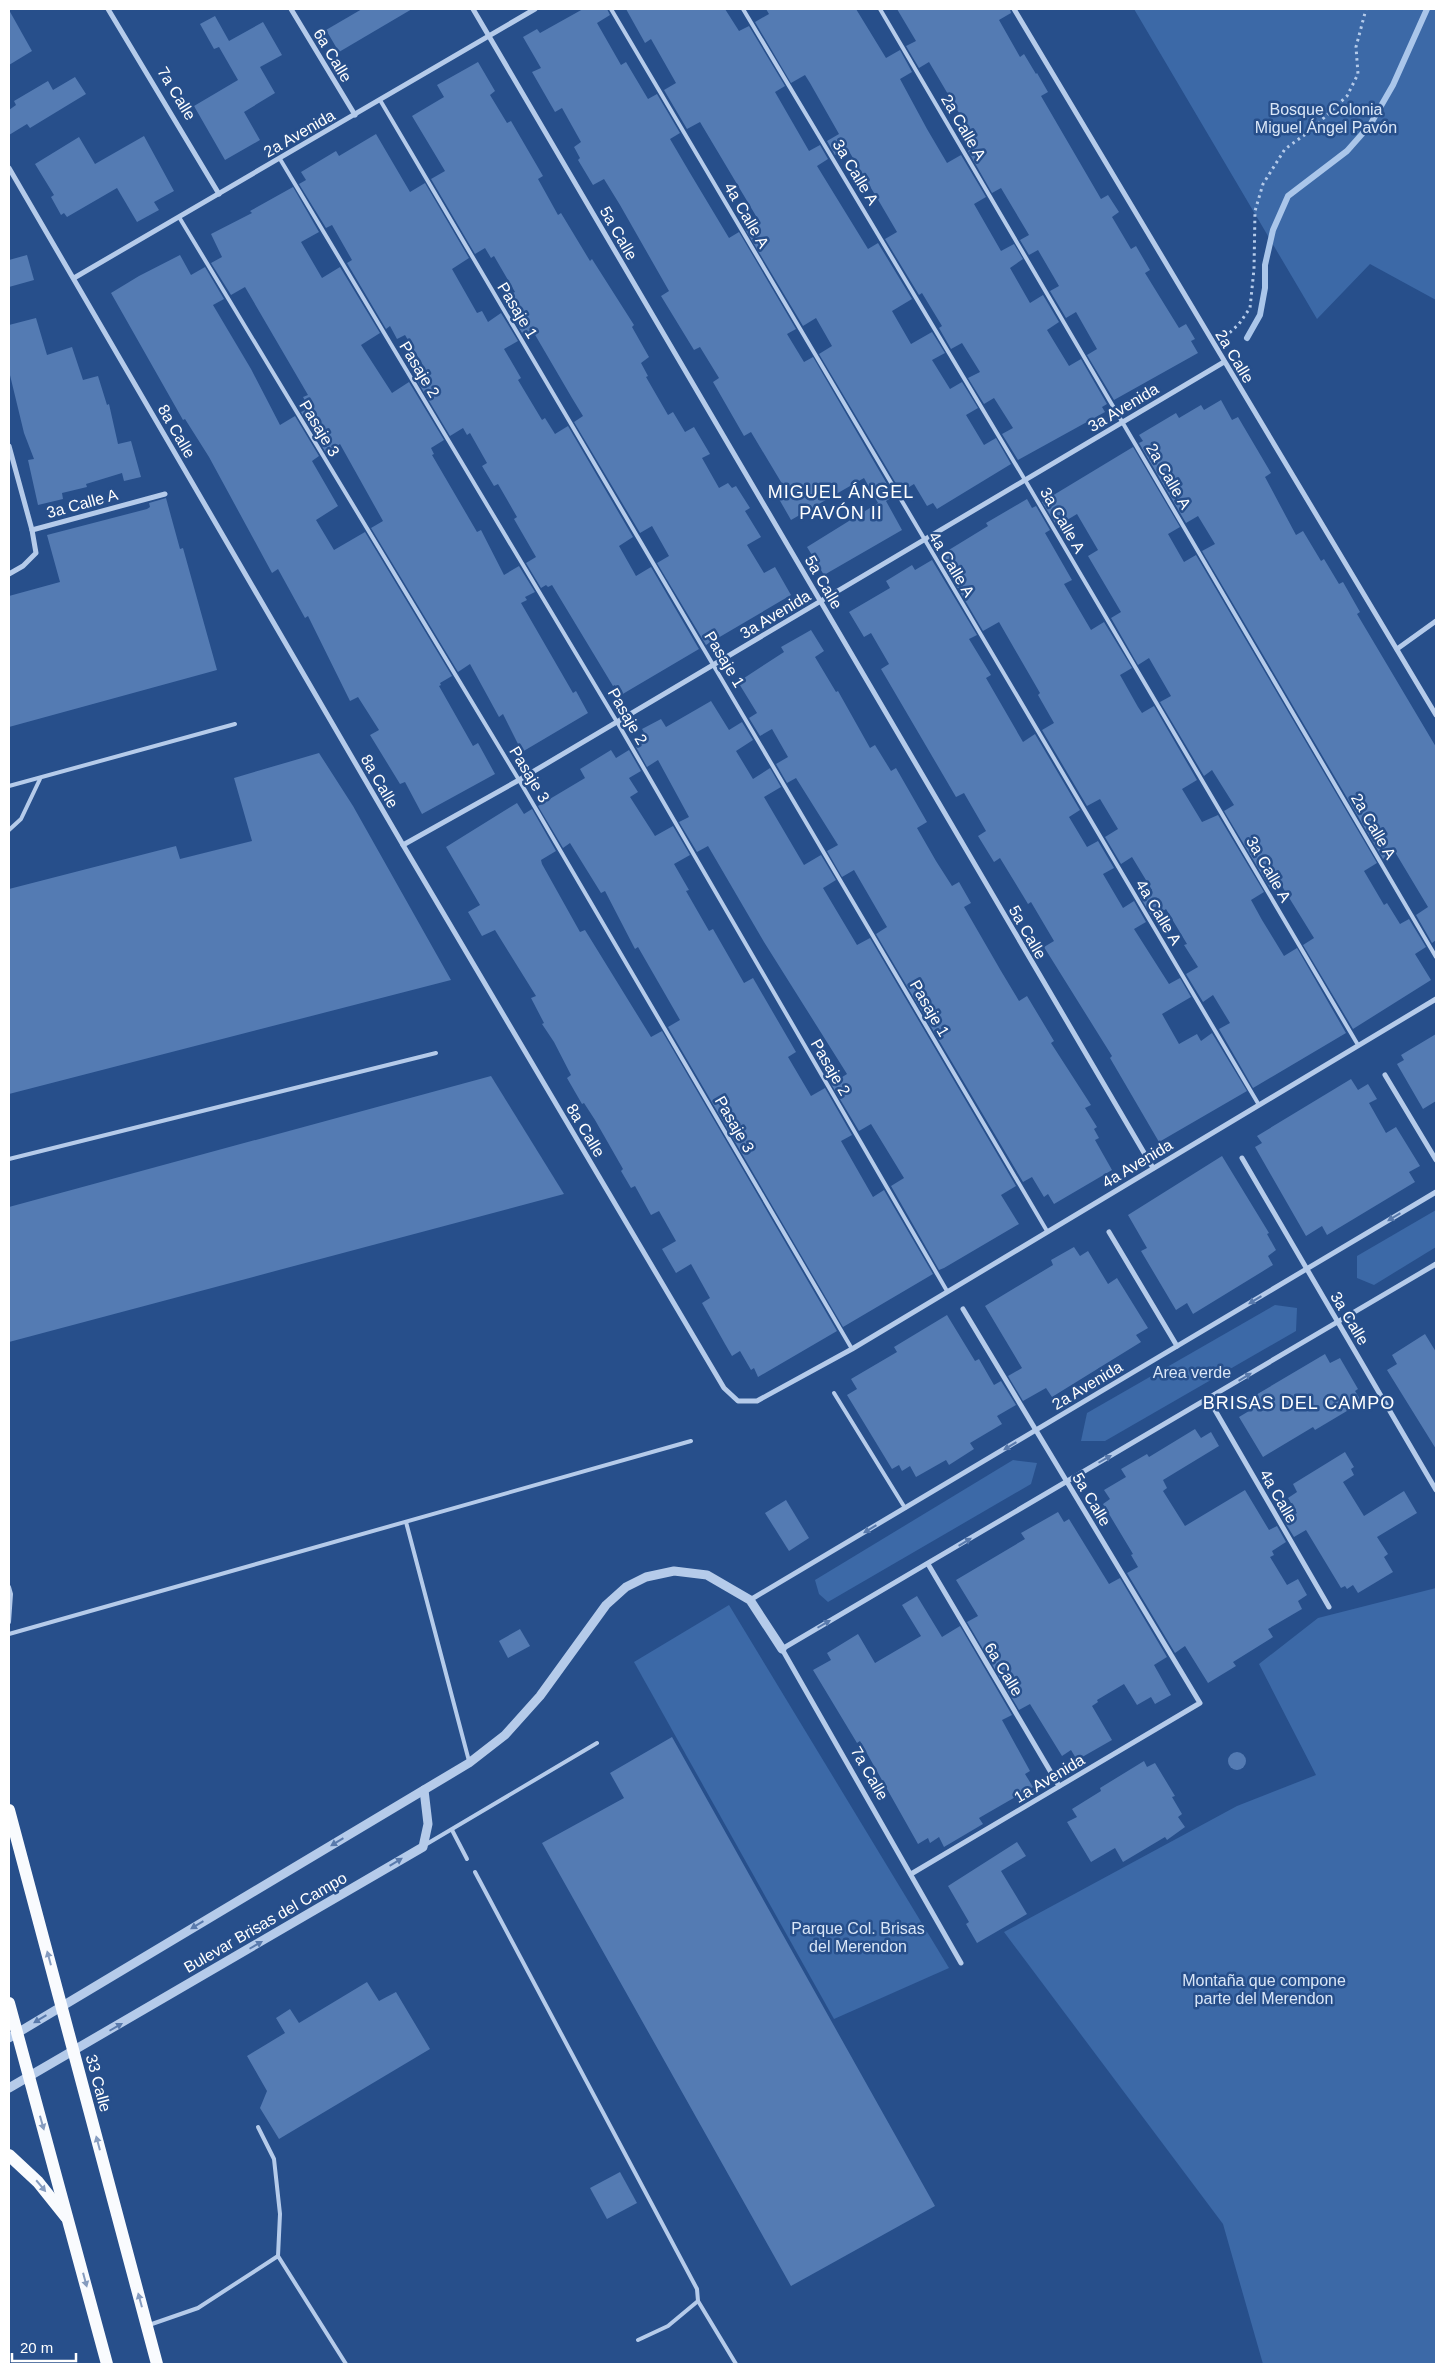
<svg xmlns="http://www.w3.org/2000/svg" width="1445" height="2373" viewBox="0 0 1445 2373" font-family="Helvetica,sans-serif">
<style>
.green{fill:#3c69a7}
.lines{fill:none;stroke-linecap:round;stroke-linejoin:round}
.stream{stroke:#aac6ea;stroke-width:6}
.building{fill:#547bb3}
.path{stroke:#b5cbea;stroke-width:3;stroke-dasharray:2.5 4;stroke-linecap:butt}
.service{stroke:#b5cbea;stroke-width:4}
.minor{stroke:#b5cbea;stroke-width:5}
.tertiary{stroke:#b5cbea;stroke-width:9}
.primary{stroke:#f9fbfe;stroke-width:12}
.oneway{fill:#597aac}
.oneway2{fill:#869cbf}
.labels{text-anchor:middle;stroke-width:5;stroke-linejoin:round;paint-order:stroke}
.street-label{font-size:16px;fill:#fff;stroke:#274f8b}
.park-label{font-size:16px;fill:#d9e6f7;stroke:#274f8b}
.neighbourhood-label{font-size:18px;letter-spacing:1px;fill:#fff;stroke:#274f8b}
</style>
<rect width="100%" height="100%" fill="#274f8b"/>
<g class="green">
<path d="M1134,9H1436V300L1370,264L1317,319Z"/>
<path d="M1436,1210V1247L1374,1285L1357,1278V1256Z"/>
<path d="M1275,1305L1297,1308L1296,1331L1105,1441H1081L1087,1413Z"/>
<path d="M1013,1460L1037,1463L1031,1484L828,1602L819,1594L815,1580Z"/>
<path d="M1436,1588V2364H1263L1223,2224L1004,1932L1237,1806L1316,1775L1259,1664L1318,1618Z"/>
<path d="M729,1605L949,1968L834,2019L634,1662Z"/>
</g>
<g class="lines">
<path class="stream" d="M1247,338L1260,315L1265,288V265L1273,230L1288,196L1347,151L1370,125L1393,85L1427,9"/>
</g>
<g class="building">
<path d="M362,9H412L339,52L326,30Z"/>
<path d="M583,9H607L610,15L597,23L621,65L626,62L648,99L657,94L680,133L670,139L690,173L729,238L739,232L796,329L787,334L804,362L813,357L894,496L886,501L902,530L824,575L807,547L878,503L864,478L791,520L775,492L784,487L751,432L744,436L713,382L719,378L700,347L694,350L661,296L669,291L620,205L604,179L593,185L578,160L580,158L574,147L581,142L562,108L555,112L532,72L541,68L523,37L537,29L540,33Z"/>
<path d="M626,9H725L739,31L749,26L785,86L775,92L809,151L820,145L828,159L817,166L868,249L878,243L912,299L892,311L911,344L932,332L945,353L932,360L950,389L962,382L978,408L966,415L984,445L996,438L1011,464L937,509L933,503L927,506L914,484L901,492L819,354L832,346L816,318L803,326L745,229L759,221L700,122L687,129L664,90L676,83L651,39L645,43Z"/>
<path d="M766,9H856L886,58L900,50L912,72L900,79L927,129L947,163L961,155L986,197L974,204L1001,251L1014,244L1023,259L1010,268L1030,303L1043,295L1059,322L1047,330L1069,366L1081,359L1107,404L1102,407L1105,412L1018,460L1002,434L1013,428L994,398L984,404L968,378L980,372L962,343L951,349L939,328L942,326L922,293L919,295L885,239L897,232L880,203L847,148L835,155L827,141L839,134L810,83L805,75L791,83L755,22L769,14Z"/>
<path d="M897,9H1010L1011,13L999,20L1020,57L1024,54L1036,74L1037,73L1048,92L1041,96L1101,199L1108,195L1119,212L1112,217L1131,249L1136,246L1150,270L1145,273L1179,328L1186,324L1195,339L1191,341L1198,353L1114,400L1087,355L1097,349L1076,312L1066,318L1050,291L1059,286L1038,250L1029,255L1020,240L1029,235L1001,188L992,193L968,151L978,145L929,62L919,68L906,46L916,41Z"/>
<path d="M9,10L32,51L9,65Z"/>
<path d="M215,16L229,41L263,22L282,55L260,67L275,93L244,112L260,140L225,160L194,106L238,80L219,47L214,49L200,24Z"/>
<path d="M478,62L495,91L490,95L507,123L511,121L543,176L538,179L558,215L561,213L590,261L592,259L634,325L632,327L649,357L641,363L648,376L646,377L668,415L673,412L685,432L694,427L710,454L702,458L719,488L728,483L732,488L736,486L750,508L745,511L761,537L747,545L764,573L775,567L791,595L706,645L657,563L669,556L652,526L640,533L574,422L583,416L572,398L534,333L525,338L508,309L516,304L511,294L515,292L494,256L491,258L485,248L475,254L431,179L445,171L412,116L444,97L437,85Z"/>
<path d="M75,77L86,94L30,128L27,124L9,135V110L16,105L14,101L48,81L53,90Z"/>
<path d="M376,134L410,192L425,183L469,258L452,269L477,313L482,311L488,322L501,313L518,341L504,349L521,378L518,380L542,420L545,418L555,434L568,426L633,537L619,546L636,576L651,567L699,649L621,695L615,685L613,686L552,585L548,587L546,585L541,588L526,563L536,557L514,519L517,517L498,484L494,486L482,466L487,463L470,433L467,435L463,428L450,436L416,379L427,372L405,335L397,339L390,326L386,329L347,263L352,260L332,225L326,228L299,184L306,180L301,172L336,151L339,156Z"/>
<path d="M144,136L174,191L154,202L159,210L137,222L117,188L67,217L64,213L61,215L51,197L54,195L35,164L79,137L95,164Z"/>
<path d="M293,187L319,232L301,242L322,278L340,267L380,333L361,345L392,393L409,382L444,440L431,448L434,454L432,455L477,532L481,530L504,575L519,566L535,592L525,597L527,600L521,603L573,693L576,691L588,713L522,752L503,714L499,717L470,664L458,672L371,528L383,521L340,444L326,453L301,412L309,408L303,397L308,395L245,287L231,295L211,263L222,257L211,234L252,213L250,211Z"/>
<path d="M27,255L34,280L9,287V260Z"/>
<path d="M180,255L191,275L205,267L224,299L213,305L251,369L280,425L295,416L319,456L312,461L338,506L316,520L334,550L365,532L452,676L440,683L441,685L439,686L473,746L478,743L495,774L422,814L405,782L400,784L370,735L379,730L358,697L350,701L308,616L305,618L278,569L272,573L209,457L185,419L183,420L111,293L139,276Z"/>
<path d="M36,318L47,355L72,347L83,380L98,376L107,405L109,404L118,444L131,441L141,477L124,481L122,473L86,484L87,487L62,493L63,499L38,505L28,460L34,459L24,433L9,371V325Z"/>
<path d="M1221,400L1232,420L1238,417L1271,473L1265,477L1296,535L1303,531L1321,561L1324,559L1339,584L1343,582L1360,612L1357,614L1436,747V940L1432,943L1416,915L1428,907L1395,852L1383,859L1202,551L1215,544L1198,516L1186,523L1139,443L1143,441L1139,435L1176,413L1179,418L1201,405L1204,410Z"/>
<path d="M1133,447L1180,527L1168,534L1184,562L1196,555L1377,863L1364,871L1384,905L1387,903L1400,924L1409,919L1426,947L1415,954L1431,980L1353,1029L1303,945L1314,938L1280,883L1270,888L1224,811L1234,805L1212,770L1204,776L1160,702L1171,696L1149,658L1138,665L1111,618L1121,612L1088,556L1098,550L1077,514L1057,526L1042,502Z"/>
<path d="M166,498L180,549L183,548L217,670L9,727V596L60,582L47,535L147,509L150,507L149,503Z"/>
<path d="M1027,499L1032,508L1036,506L1050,530L1045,533L1072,580L1064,584L1091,630L1104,622L1132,668L1120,675L1138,707L1142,713L1154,706L1197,780L1182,789L1202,822L1218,815L1264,892L1251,900L1262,920L1284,956L1297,948L1346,1033L1253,1088L1219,1029L1230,1023L1213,995L1203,1002L1186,974L1198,967L1184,945L1187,944L1166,909L1153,918L1140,897L1152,890L1132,857L1121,864L1105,837L1118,829L1100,799L1087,806L1042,730L1054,723L1038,695L1040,693L999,622L983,631L939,556L988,526L986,523Z"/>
<path d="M932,560L977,635L969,639L991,675L986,678L1023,742L1035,734L1080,810L1069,817L1087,847L1098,841L1114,868L1103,874L1123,908L1134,901L1146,922L1134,929L1169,984L1180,978L1191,997L1162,1014L1179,1044L1197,1034L1201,1041L1212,1033L1247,1091L1159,1142L1110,1058L1112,1056L1044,947L1054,941L1031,902L1028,904L1000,858L994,862L978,836L986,831L964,793L956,797L881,669L889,664L871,633L864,637L849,612L890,588L886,581L912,565L915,570Z"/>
<path d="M811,630L824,651L815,657L836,692L838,691L870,748L875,745L891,771L896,768L927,822L917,828L936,861L952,886L959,882L971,903L964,907L1001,971L1019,1001L1027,996L1054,1041L1051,1043L1091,1105L1085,1108L1097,1127L1094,1129L1099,1138L1095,1140L1112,1170L1054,1204L1048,1194L1044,1197L1032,1177L1023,1182L876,934L887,927L854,870L842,877L827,851L838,845L796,778L787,783L776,764L788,757L772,729L760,736L749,718L757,713L738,682L784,652L781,647Z"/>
<path d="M711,701L729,730L742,722L753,740L736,751L753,779L770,768L781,787L764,797L804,865L821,855L836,880L823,888L857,945L870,938L1016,1186L1001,1195L1019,1224L944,1268L939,1270L891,1186L904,1178L871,1124L859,1131L831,1084L847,1074L764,942L708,846L697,852L679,822L689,817L658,760L647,767L636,747L648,739L642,729L661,719L666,727Z"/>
<path d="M611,750L616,758L629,750L641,771L629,778L638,792L630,797L655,836L673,826L690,855L674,864L689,890L686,891L709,931L713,929L744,983L753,978L796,1052L788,1057L811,1096L825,1088L852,1135L841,1141L873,1197L884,1190L933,1274L843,1327L668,1027L680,1020L638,947L635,949L605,891L601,893L570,843L563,848L538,806L585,778L580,769Z"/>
<path d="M319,753L353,806L451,980L9,1094V889L176,846L180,859L252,841L234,778Z"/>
<path d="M517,803L524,814L532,809L556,851L541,860L542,864L580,932L585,930L651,1037L662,1031L837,1331L758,1377L754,1368L751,1370L740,1351L732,1356L725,1344L702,1303L710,1298L691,1264L676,1273L662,1249L676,1241L659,1211L651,1215L635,1186L631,1188L621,1171L623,1169L595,1120L584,1103L582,1104L567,1078L571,1075L554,1042L542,1024L544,1023L531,998L536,996L495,930L482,936L468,912L480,905L446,847Z"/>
<path d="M1436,1034V1101L1423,1109L1397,1064L1404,1060L1401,1055Z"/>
<path d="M491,1076L564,1194L9,1342V1207Z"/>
<path d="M1351,1079L1358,1090L1368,1084L1377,1099L1369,1103L1386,1133L1396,1127L1420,1166L1409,1172L1415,1182L1327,1235L1322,1226L1306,1236L1255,1147L1262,1143L1257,1136Z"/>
<path d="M1222,1156L1269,1233L1267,1234L1276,1250L1268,1256L1273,1265L1193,1314L1187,1303L1176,1310L1141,1251L1147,1248L1128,1215Z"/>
<path d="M1074,1247L1080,1256L1088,1251L1108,1284L1117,1278L1148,1328L1136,1335L1141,1342L1052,1397L1046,1388L1023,1401L1008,1376L1022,1368L985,1306L1053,1265L1051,1260Z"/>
<path d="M947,1315L975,1361L979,1359L994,1385L1001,1381L1016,1405L997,1416L1002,1424L970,1443L974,1449L949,1465L946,1460L916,1477L910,1466L902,1471L899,1465L892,1469L847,1395L857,1389L851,1379L897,1352L894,1347Z"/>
<path d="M1425,1334L1436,1352V1449L1387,1370L1397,1364L1392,1355Z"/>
<path d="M1325,1354L1330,1363L1340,1358L1358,1389L1355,1391L1362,1402L1315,1430L1313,1427L1263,1457L1239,1417L1249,1411L1244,1402Z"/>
<path d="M1195,1429L1201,1438L1211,1432L1219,1446L1163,1480L1167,1488L1163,1491L1185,1526L1245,1490L1269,1530L1277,1526L1286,1542L1272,1551L1274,1555L1270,1557L1287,1585L1298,1579L1307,1595L1298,1601L1302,1609L1268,1629L1273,1637L1233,1662L1236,1666L1208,1683L1185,1646L1175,1653L1127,1573L1138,1567L1131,1555L1133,1554L1103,1504L1110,1499L1104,1490L1126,1477L1121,1469L1147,1454L1149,1457Z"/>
<path d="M1345,1452L1354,1467L1351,1469L1354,1475L1343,1482L1364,1516L1404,1491L1417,1513L1377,1537L1388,1554L1384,1557L1393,1572L1358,1593L1353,1585L1347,1589L1345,1586L1341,1588L1306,1530L1294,1537L1284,1521L1297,1513L1288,1498L1297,1492L1293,1484Z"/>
<path d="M786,1500L809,1538L789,1551L765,1513Z"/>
<path d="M1058,1512L1064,1522L1069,1519L1109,1584L1120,1578L1167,1657L1154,1665L1171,1695L1155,1704L1151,1697L1137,1705L1124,1684L1097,1700L1098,1702L1092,1706L1112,1740L1077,1760L1071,1750L1062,1756L1030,1704L1019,1710L967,1622L978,1616L956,1580L1025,1539L1021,1533Z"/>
<path d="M917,1596L942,1637L960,1626L1012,1715L1002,1720L1030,1771L1025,1774L1033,1787L979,1818L983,1824L944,1847L939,1837L930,1843L928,1838L918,1844L860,1741L857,1743L813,1670L831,1660L827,1653L858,1634L875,1663L921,1636L902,1605Z"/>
<path d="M520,1629L530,1646L508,1658L499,1641Z"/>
<path d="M672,1737L935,2206L791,2286L542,1843L624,1798L610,1773Z"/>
<circle cx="1237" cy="1761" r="9"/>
<path d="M1144,1761L1147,1767L1155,1763L1175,1796L1172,1797L1182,1814L1178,1817L1185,1827L1167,1840L1165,1837L1123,1862L1115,1848L1091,1862L1067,1822L1077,1817L1072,1809L1101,1791L1100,1788Z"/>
<path d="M1017,1842L1026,1856L1001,1871L1027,1914L977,1943L966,1924L969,1922L948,1886Z"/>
<path d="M367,1982L379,2001L396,1992L430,2049L279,2139L260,2108L267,2091L247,2056L285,2033L276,2018L290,2009L299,2023Z"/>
<path d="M620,2172L637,2203L607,2219L590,2188Z"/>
</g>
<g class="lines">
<path class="path" d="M1225,337L1239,324L1250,308L1254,269L1255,211L1263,184L1285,149L1310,131L1347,96L1358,74L1356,47L1366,9"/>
<g class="service">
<path d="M611,9L1259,1105"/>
<path d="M743,9L1025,480L1358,1045"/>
<path d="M880,9L1436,957"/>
<path d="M380,100L1047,1231"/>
<path d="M280,159L617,722L947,1291"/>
<path d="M179,217L519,780L852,1349"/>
<path d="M9,786L235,724"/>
<path d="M9,830L21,819L40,779"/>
<path d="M9,1159L436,1053"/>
<path d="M834,1393L905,1508"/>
<path d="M406,1522L469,1761"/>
<path d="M9,1587L11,1594L9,1622"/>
<path d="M9,1634L691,1441"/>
<path d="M452,1830L467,1859"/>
<path d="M425,1845L597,1743"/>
<path d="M475,1872L697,2289L698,2301L668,2326L638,2340"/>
<path d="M258,2127L274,2159L280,2214L278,2256"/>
<path d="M698,2301L736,2364"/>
<path d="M149,2325L198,2308L278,2256L346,2364"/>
</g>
<g class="minor">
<path d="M108,9L219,194"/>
<path d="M291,9L355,115"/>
<path d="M473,9L1153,1168"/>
<path d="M1014,9L1436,715"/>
<path d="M9,168L403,845L724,1388L738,1401H757L852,1349L1436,999"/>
<path d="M74,278L535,9"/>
<path d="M9,446L32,530"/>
<path d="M9,574L23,566L36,553L32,530L165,494"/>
<path d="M1397,649L1436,621"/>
<path d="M403,845L519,780L1224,362"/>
<path d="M1385,1075L1436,1160"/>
<path d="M1242,1158L1436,1490"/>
<path d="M1109,1232L1177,1346"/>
<path d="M1208,1398L1329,1607"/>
<path d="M928,1564L1059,1786"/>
<path d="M750,1600L1436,1192"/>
<path d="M911,1874L1200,1703L963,1309"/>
<path d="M961,1963L782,1649L1436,1264"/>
</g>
<g class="tertiary">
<path d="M9,2038L469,1763L505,1735L540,1696L606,1605L626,1587L646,1577L674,1571L707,1575L750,1600L782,1649"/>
<path d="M9,2088L423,1847L428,1824L424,1790"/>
</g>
<g class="primary">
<path d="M9,1810L157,2364"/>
<path d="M9,2003L107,2364"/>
<path d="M9,2155L38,2182L66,2217"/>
</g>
</g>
<defs><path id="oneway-solid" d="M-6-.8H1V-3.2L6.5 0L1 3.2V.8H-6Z" transform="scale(1.25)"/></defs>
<g class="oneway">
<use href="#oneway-solid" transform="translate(1394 1217) rotate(149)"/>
<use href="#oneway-solid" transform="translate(1255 1300) rotate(149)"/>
<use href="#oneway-solid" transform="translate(1245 1377) rotate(-31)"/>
<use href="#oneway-solid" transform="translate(1010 1446) rotate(149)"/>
<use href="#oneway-solid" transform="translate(1105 1459) rotate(-30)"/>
<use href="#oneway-solid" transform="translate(870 1529) rotate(149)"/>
<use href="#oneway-solid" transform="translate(965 1542) rotate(-31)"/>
<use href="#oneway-solid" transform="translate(824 1624) rotate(-30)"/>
<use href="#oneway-solid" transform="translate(337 1842) rotate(149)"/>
<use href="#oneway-solid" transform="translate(396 1862) rotate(-31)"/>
<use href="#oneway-solid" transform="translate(197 1925) rotate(149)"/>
<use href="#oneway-solid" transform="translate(256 1945) rotate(-30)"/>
<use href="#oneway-solid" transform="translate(40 2019) rotate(149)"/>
<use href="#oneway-solid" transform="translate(116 2027) rotate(-30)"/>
</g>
<g class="oneway2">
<use href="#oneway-solid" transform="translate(49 1958) rotate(-105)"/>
<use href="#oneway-solid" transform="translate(42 2123) rotate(74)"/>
<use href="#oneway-solid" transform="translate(98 2143) rotate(-105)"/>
<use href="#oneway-solid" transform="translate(41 2186) rotate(50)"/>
<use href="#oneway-solid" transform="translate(85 2280) rotate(75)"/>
<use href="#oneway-solid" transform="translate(140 2300) rotate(-105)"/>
</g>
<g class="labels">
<g class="street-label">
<text transform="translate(333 55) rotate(59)" y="6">6a Calle</text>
<text transform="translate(177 93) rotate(59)" y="6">7a Calle</text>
<text transform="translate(964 127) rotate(60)" y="6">2a Calle A</text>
<text transform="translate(299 133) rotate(-30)" y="6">2a Avenida</text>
<text transform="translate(856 172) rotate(59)" y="6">3a Calle A</text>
<text transform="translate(747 215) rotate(60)" y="6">4a Calle A</text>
<text transform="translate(619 233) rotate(60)" y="6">5a Calle</text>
<text transform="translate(518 310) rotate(59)" y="6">Pasaje 1</text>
<text transform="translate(1235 356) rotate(59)" y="6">2a Calle</text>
<text transform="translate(420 369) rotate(59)" y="6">Pasaje 2</text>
<text transform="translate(1123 407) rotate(-31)" y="6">3a Avenida</text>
<text transform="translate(320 428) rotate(59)" y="6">Pasaje 3</text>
<text transform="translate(177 431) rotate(60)" y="6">8a Calle</text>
<text transform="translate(1169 476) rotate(60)" y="6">2a Calle A</text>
<text transform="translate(82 503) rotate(-15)" y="6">3a Calle A</text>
<text transform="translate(1063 520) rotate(60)" y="6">3a Calle A</text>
<text transform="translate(952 564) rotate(59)" y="6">4a Calle A</text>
<text transform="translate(824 582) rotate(60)" y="6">5a Calle</text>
<text transform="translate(775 614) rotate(-31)" y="6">3a Avenida</text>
<text transform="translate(725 659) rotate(59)" y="6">Pasaje 1</text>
<text transform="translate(628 716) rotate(60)" y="6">Pasaje 2</text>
<text transform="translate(530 774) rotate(59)" y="6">Pasaje 3</text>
<text transform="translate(380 781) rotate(60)" y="6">8a Calle</text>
<text transform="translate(1374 826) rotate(60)" y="6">2a Calle A</text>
<text transform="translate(1269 869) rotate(60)" y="6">3a Calle A</text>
<text transform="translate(1159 912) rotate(59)" y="6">4a Calle A</text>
<text transform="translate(1028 932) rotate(60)" y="6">5a Calle</text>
<text transform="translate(930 1008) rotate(60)" y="6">Pasaje 1</text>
<text transform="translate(831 1067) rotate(60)" y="6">Pasaje 2</text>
<text transform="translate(735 1124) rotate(60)" y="6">Pasaje 3</text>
<text transform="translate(586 1130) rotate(59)" y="6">8a Calle</text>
<text transform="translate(1137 1163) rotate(-31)" y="6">4a Avenida</text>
<text transform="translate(1350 1318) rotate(59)" y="6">3a Calle</text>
<text transform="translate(1087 1385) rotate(-31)" y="6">2a Avenida</text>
<text transform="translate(1279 1496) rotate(60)" y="6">4a Calle</text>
<text transform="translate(1092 1499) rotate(59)" y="6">5a Calle</text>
<text transform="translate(1004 1669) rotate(59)" y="6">6a Calle</text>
<text transform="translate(870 1773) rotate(60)" y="6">7a Calle</text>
<text transform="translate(1049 1778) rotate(-31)" y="6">1a Avenida</text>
<text transform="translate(265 1922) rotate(-30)" y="6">Bulevar Brisas del Campo</text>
<text transform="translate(99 2083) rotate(75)" y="6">33 Calle</text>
</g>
<g class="park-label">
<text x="1326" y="115">Bosque Colonia<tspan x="1326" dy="18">Miguel Ángel Pavón</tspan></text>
<text x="1192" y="1378">Area verde</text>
<text x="858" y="1934">Parque Col. Brisas<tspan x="858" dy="18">del Merendon</tspan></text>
<text x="1264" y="1986">Montaña que compone<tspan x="1264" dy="18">parte del Merendon</tspan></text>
</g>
<g class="neighbourhood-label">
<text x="841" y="498">MIGUEL ÁNGEL<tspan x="841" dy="21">PAVÓN II</tspan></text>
<text x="1299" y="1409">BRISAS DEL CAMPO</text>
</g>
</g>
<rect width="1445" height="2373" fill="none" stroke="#ffffff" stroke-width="20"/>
<path d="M12 2353v8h64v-8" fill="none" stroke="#ffffff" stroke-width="2.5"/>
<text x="20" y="2353" font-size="15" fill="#ffffff" stroke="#274f8b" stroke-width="4" paint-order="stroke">20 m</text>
</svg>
